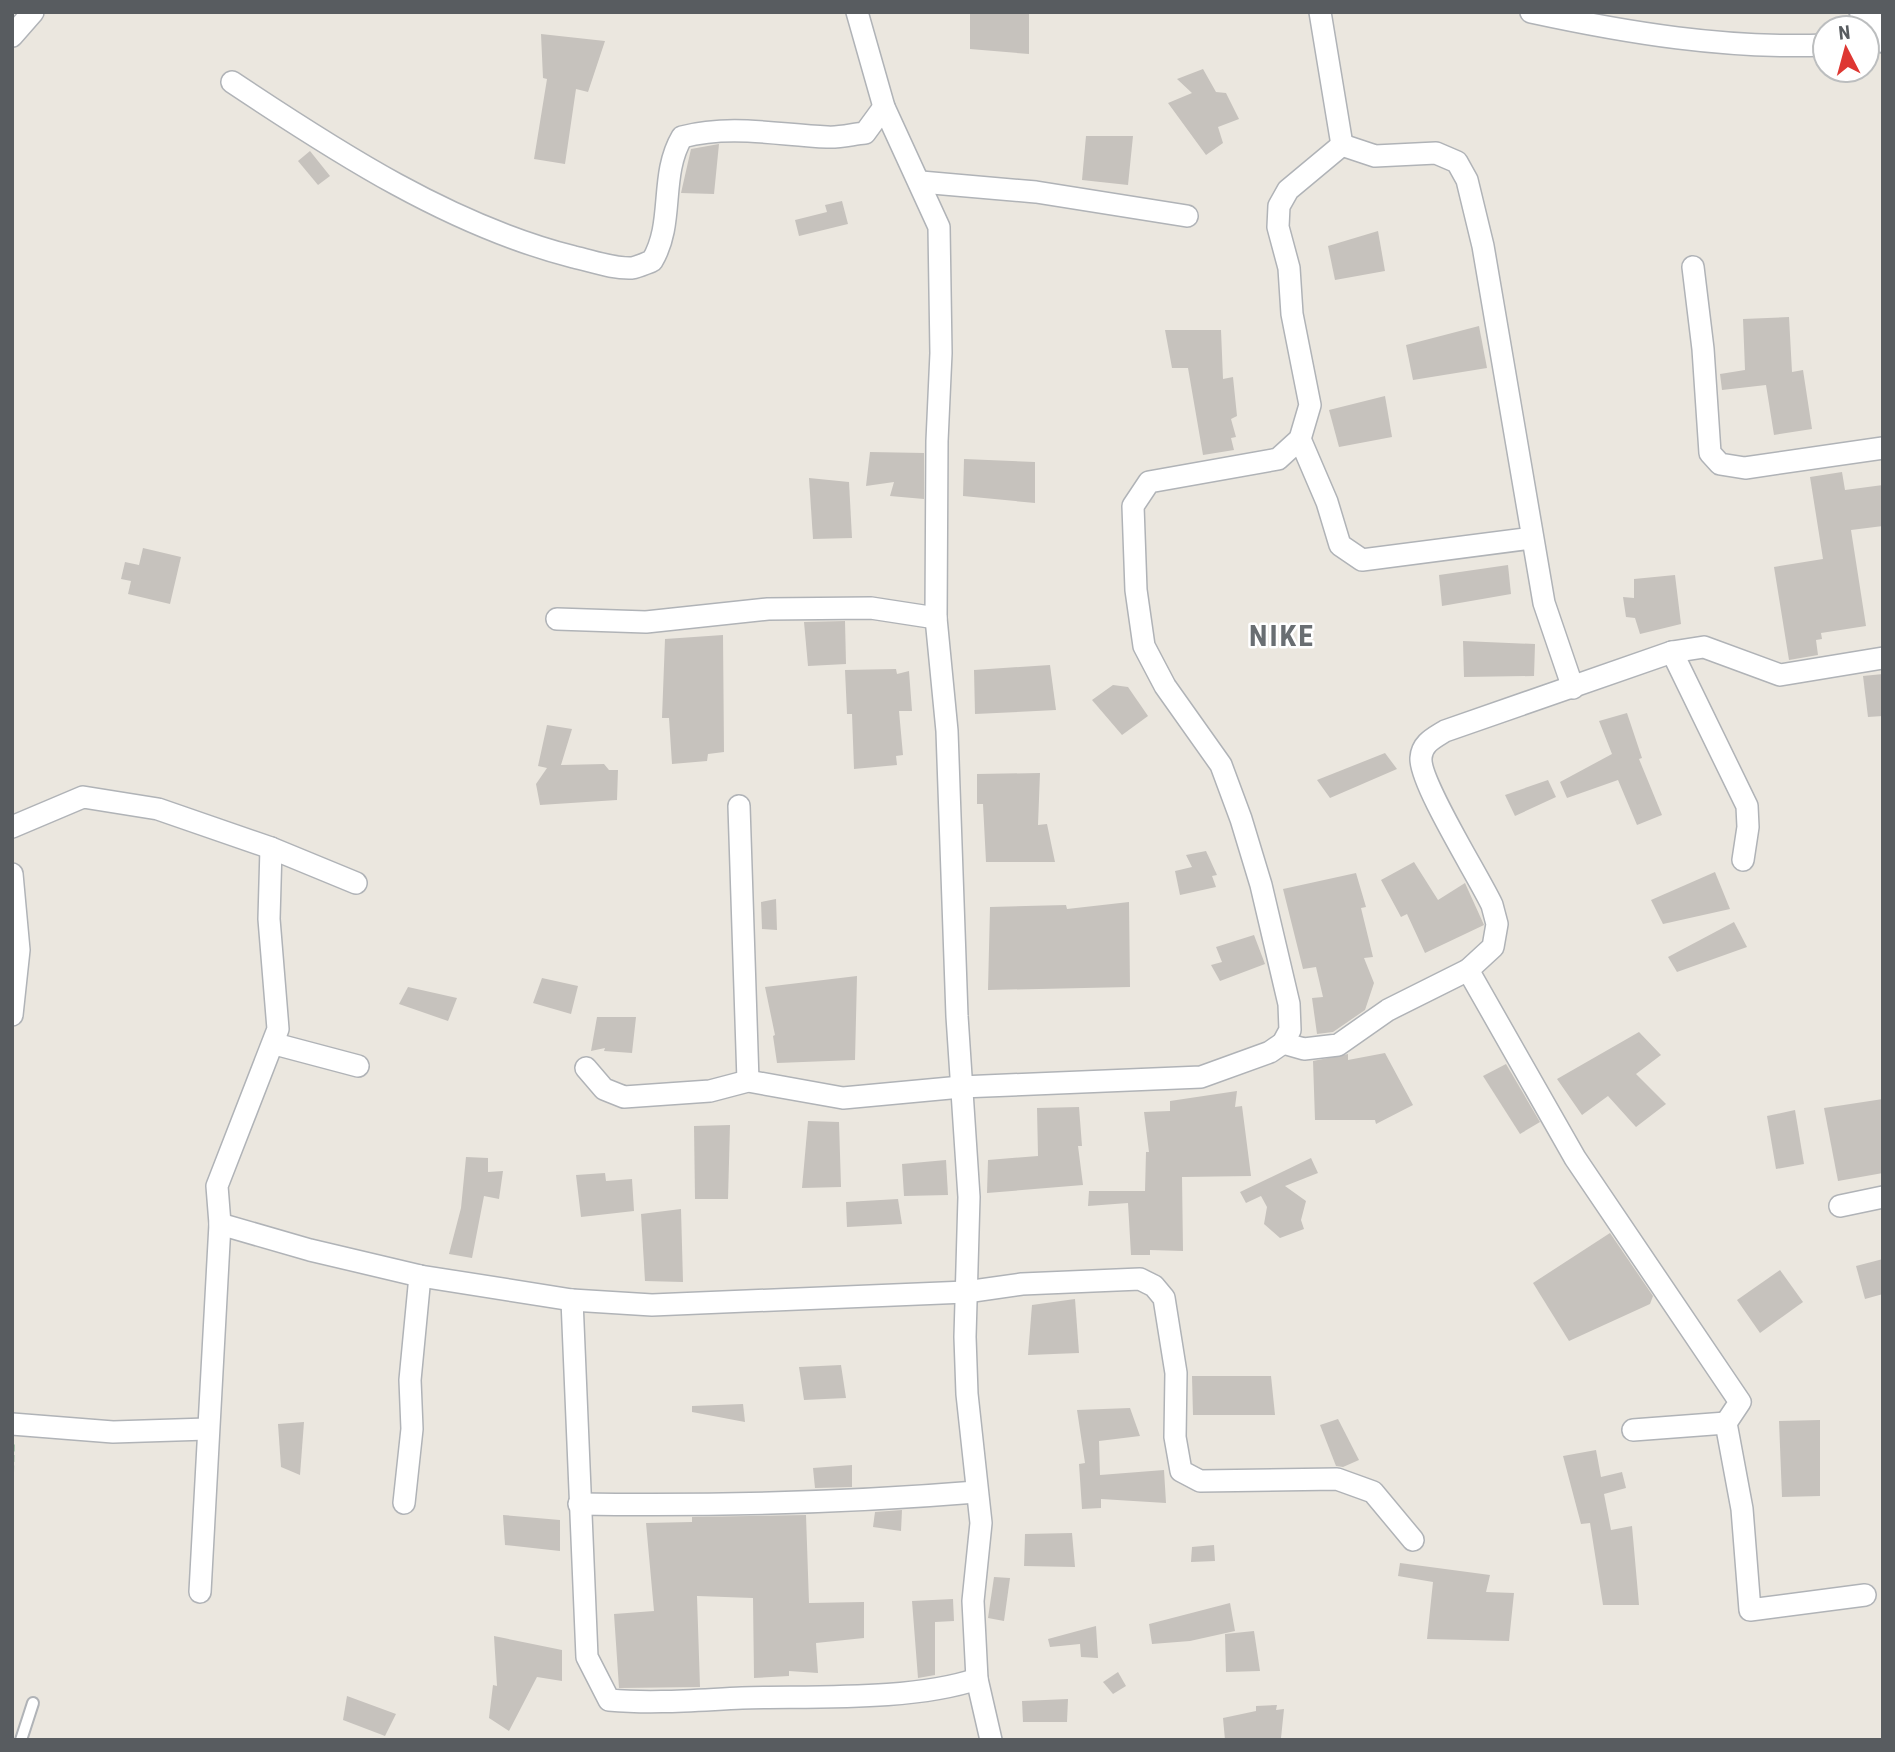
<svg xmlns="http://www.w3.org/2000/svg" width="1895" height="1752" viewBox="0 0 1895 1752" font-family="'Roboto Condensed',sans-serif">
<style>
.building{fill:#c6c2bd}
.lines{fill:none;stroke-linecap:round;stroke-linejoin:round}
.service-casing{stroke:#b0b3b7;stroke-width:14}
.minor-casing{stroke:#b0b3b7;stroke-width:24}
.tertiary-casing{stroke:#b0b3b7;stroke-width:30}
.path{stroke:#97c1a0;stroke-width:3.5;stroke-dasharray:7 3.5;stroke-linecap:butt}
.service{stroke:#fff;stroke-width:10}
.minor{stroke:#fff;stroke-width:21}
.tertiary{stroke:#fff;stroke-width:26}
.labels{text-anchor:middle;stroke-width:5;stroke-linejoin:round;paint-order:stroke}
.district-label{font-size:30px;font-weight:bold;letter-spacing:2px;fill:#696e72;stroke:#fff}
</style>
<rect width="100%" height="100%" fill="#ebe7df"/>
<g class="building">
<path d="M970,12H1029V54L970,49Z"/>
<path d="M541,34L605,41L588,92L576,89L565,164L534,159L547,79L543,78Z"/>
<path d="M1203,69L1216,92L1226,93L1239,119L1218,127L1223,143L1206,155L1168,103L1192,93L1177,79Z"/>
<path d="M1086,136H1133L1128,185L1082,180Z"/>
<path d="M719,144L714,194L681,193L691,149Z"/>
<path d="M310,151L330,176L318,185L298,161Z"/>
<path d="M842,201L848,224L799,236L795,220L827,212L825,205Z"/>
<path d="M1378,231L1385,271L1335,280L1328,246Z"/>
<path d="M1789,317L1792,372L1803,370L1812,429L1774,435L1766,385L1722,390L1720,374L1745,370L1743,319Z"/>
<path d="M1479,326L1487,368L1413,380L1406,345Z"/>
<path d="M1165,330H1221L1223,379L1233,377L1237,416L1231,419L1236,437L1231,438L1234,450L1203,455L1188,368H1172Z"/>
<path d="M1385,396L1392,437L1339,447L1329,410Z"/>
<path d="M870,452L924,453V499L890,496L894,482L866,486Z"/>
<path d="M964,459L1035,462V503L963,496Z"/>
<path d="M1842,472L1845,490L1883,485V526L1851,530L1866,626L1821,633L1822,639L1816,640L1818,655L1789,660L1774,567L1823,559L1810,477Z"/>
<path d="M809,478L849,482L852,538L813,539Z"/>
<path d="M143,548L181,557L170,604L128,594L131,581L121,579L125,562L139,565Z"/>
<path d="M1508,565L1511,594L1442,606L1439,575Z"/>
<path d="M1675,575L1681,624L1640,634L1635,618L1626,617L1623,597L1634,598V579Z"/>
<path d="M845,621L846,664L808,666L804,622Z"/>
<path d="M723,635L724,752L708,754L707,761L672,764L669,718H662L665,639Z"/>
<path d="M1463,641L1535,644L1534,676L1464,677Z"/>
<path d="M1050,665L1056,710L975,714L974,670Z"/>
<path d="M896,669L897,674L909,671L912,711H899L903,755L896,756L897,765L854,769L852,714H847L845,670Z"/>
<path d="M1883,674V716L1868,717L1863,676Z"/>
<path d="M1113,685L1128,687L1148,716L1122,735L1092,700Z"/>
<path d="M1627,713L1642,758L1639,759L1662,815L1637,825L1618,780L1567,798L1560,782L1612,754L1599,721Z"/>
<path d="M547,725L572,729L561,765L604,764L609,770H618L617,800L540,805L536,784L547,768L538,766Z"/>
<path d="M1385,753L1397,769L1330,798L1317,780Z"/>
<path d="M1040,773L1038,825L1047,824L1055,862H986L983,804H977V774Z"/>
<path d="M1548,780L1556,797L1515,816L1505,795Z"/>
<path d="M1206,851L1217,875L1212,876L1216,887L1180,895L1175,871L1192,867L1186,855Z"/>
<path d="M1414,862L1438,900L1465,883L1484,925L1425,953L1407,914L1401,917L1381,880Z"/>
<path d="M1715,872L1730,909L1663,924L1651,900Z"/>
<path d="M1356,873L1366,907L1361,908L1373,957L1364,958L1374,983L1365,1010L1333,1032L1317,1034L1312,998L1323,997L1316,967L1303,969L1283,889Z"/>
<path d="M776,899L777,930L762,929L761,902Z"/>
<path d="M1129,902L1130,987L988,990L990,907L1066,905L1067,909Z"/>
<path d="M1734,922L1747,947L1677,972L1668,957Z"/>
<path d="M1254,935L1265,964L1220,981L1211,965L1222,962L1216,947Z"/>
<path d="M857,976L855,1060L777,1063L773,1036L775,1035L765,987Z"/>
<path d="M542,978L578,986L571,1014L533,1003Z"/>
<path d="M408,987L457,998L448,1021L399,1004Z"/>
<path d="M597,1017H636L632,1053L604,1051L605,1048L591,1051Z"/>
<path d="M1639,1032L1661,1055L1636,1074L1666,1104L1636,1127L1608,1096L1582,1115L1557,1079Z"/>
<path d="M1385,1053L1413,1105L1376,1124L1375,1120H1315L1313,1061L1348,1054V1060Z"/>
<path d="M1506,1064L1540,1122L1520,1134L1483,1076Z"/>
<path d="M1237,1091L1235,1107L1242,1106L1251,1176L1182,1177L1183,1251L1150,1250V1255H1131L1128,1203L1088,1206L1089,1191H1145L1146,1152H1149L1144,1112L1170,1111V1101Z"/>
<path d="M1883,1099V1173L1838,1181L1824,1108Z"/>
<path d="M1079,1107L1082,1146H1078L1083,1185L987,1193L988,1160L1038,1156L1037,1108Z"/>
<path d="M1795,1110L1804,1164L1776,1169L1767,1116Z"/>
<path d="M808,1121L839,1122L841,1187L802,1188Z"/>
<path d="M730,1125L728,1199H695L694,1126Z"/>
<path d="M466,1157L488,1158V1172L503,1171L499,1199L484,1196L472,1258L449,1254L461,1208Z"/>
<path d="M1311,1158L1318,1173L1285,1186L1306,1201L1301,1220L1304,1229L1280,1238L1264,1224L1267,1207L1261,1196L1246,1203L1240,1192Z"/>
<path d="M946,1160L948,1195L904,1196L902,1164Z"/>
<path d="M605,1173L606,1181L632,1179L634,1211L581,1217L576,1175Z"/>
<path d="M898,1199L902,1224L847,1227L846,1202Z"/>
<path d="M681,1209L683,1282L645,1281L641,1214Z"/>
<path d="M1610,1233L1653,1296L1650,1304L1569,1341L1533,1283Z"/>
<path d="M1883,1259V1294L1865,1299L1856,1266Z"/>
<path d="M1780,1270L1803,1302L1760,1333L1737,1300Z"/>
<path d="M1075,1299L1079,1353L1028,1355L1032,1305Z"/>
<path d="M841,1365L846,1398L804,1400L799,1367Z"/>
<path d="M1192,1376H1271L1275,1415H1193Z"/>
<path d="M743,1404L745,1422L692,1412V1406Z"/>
<path d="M1130,1408L1140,1436L1099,1441L1100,1475L1164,1470L1166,1503L1101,1499V1508L1082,1509L1079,1464L1085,1463L1077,1410Z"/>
<path d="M1338,1419L1359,1460L1343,1467L1336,1466L1320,1425Z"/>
<path d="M1820,1420V1496L1782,1497L1779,1421Z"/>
<path d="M304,1422L300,1475L281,1467L278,1424Z"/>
<path d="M1596,1450L1601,1477L1622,1472L1626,1488L1604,1494L1611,1530L1632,1526L1639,1605H1603L1590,1523L1581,1524L1563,1456Z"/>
<path d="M852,1465V1487L815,1488L813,1468Z"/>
<path d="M902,1510L901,1531L873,1527L875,1512Z"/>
<path d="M503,1515L560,1520V1551L505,1545Z"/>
<path d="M806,1515L809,1603L864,1602V1638L816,1643L818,1673L789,1671V1676L754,1678L753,1598L697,1596L700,1687L619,1688L614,1614L654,1611L646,1523L692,1522V1517Z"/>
<path d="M1072,1533L1075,1567L1024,1566L1025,1534Z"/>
<path d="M1214,1545L1215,1561L1191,1562L1192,1547Z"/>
<path d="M1400,1563L1490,1575L1486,1592L1514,1593L1509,1641L1427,1639L1433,1582L1398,1576Z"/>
<path d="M994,1577L1010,1578L1004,1621L988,1618Z"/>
<path d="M953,1599L954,1621L935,1622V1675L918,1678L912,1601Z"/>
<path d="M1230,1603L1235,1631L1190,1641L1152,1644L1149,1624Z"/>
<path d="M1096,1626L1098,1658L1081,1657L1080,1644L1050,1647L1048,1639Z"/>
<path d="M1254,1631L1260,1671L1226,1672L1225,1634Z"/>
<path d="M494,1636L562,1650V1681L537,1677L509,1731L489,1718L493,1685L497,1686Z"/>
<path d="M1118,1672L1126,1686L1113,1694L1103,1682Z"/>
<path d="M347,1696L396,1714L385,1736L343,1720Z"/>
<path d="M1068,1699L1067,1722H1023L1022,1701Z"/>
<path d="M1277,1705L1276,1710L1284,1709L1281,1738L1225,1740L1223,1718L1256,1711V1706Z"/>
</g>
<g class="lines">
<g class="service-casing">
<path id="service" d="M21,1740L33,1703"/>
</g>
<g class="minor-casing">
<g id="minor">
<path d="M857,12L884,107L939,227L941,353L937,441L936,618L947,731L957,1016L969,1197L965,1337L967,1394L981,1523L973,1601L977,1679L991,1740"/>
<path d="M1320,12L1342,145"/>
<path d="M1531,12C1628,33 1726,49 1825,45"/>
<path d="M12,36L33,12"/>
<path d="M232,82C337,152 451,226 574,257C592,261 613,269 632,268C638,267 646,263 652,261C675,223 659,176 682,137C731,124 778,135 827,137C840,138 853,134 865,133L884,107"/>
<path d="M1342,145L1375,156L1436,153L1457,162L1467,180L1483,246L1544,603L1573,688"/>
<path d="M921,182L1036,192L1187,216"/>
<path d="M1693,267L1703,349L1710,453L1720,464L1745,468L1883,448"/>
<path d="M1300,439L1327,502L1340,545L1362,560L1532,538"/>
<path d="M557,619L646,622L768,609L871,608L936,618"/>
<path d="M1672,652L1747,806L1748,827L1743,860"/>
<path d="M739,806L748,1081"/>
<path d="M12,827L83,797L158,809L271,848L356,883"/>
<path d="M12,874L19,950L12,1015"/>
<path d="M1468,970L1575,1158L1740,1402L1726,1423L1742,1509L1750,1610L1865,1595"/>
<path d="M1283,1043L1304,1049L1338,1045L1388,1010L1468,970L1493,947L1497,924L1492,905C1479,877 1419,782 1421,758C1422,743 1434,738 1445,731L1672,652L1704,647L1780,675L1883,658"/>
<path d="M275,1044L358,1066"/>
<path d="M586,1068L604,1089L624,1097L710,1091L748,1081L843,1098L961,1087L1201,1077L1270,1052L1283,1043L1290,1030L1289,1004L1261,885L1241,819L1221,765L1165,686L1144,646L1136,590L1133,506L1149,482L1278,459L1300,439L1310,405L1292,314L1289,268L1278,227L1279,206L1288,190L1342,145"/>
<path d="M1840,1206L1883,1197"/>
<path d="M220,1224L310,1250L420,1276L572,1300L652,1305L966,1292L1022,1284L1140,1279L1154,1286L1164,1298L1176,1373L1175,1437L1181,1471L1200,1481L1337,1479L1373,1492L1413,1540"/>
<path d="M572,1300L587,1657L609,1700C654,1704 697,1700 742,1698C812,1696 912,1701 977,1679"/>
<path d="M12,1424L113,1432L207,1429"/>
<path d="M1633,1430L1726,1423"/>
<path d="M404,1503L412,1429L410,1380L420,1276"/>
<path d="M579,1504C712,1506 843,1503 976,1492"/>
<path d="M200,1592L220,1224L217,1186L278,1029L269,919L271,848"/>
</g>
</g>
<g class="tertiary-casing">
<path id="tertiary" d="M1863,12L1883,39"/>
</g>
<path class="path" d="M12,1483L13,1444"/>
<use href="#service" class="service"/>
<use href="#minor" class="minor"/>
<use href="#tertiary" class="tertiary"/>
</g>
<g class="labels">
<g class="district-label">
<text x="1282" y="646">NIKE</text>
</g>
</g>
<rect width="1895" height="1752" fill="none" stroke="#585c60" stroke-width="28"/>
<g transform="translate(1846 49) rotate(354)"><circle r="33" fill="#ffffff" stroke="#bcbebf" stroke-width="2"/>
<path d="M0-5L12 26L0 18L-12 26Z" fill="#de3732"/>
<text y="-10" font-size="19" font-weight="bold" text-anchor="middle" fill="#585c60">N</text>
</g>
</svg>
